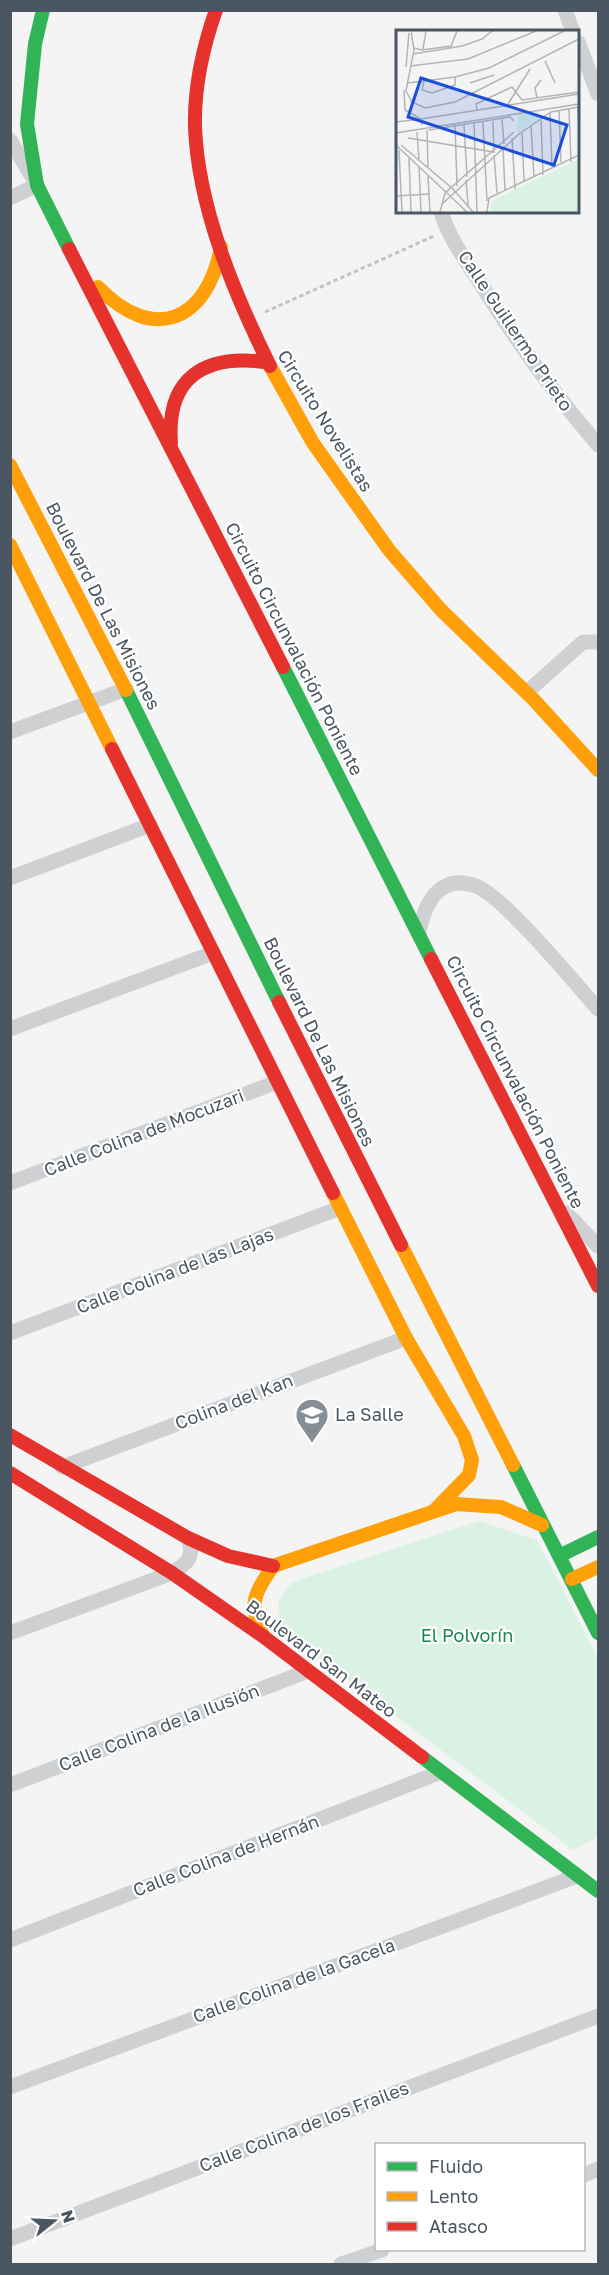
<svg xmlns="http://www.w3.org/2000/svg" width="609" height="2275" viewBox="0 0 609 2275" font-family="'Golos Text',sans-serif">
<style>
.green{fill:#d9f2e3}
.lines{fill:none;stroke-linecap:round;stroke-linejoin:round}
.path{stroke:#bcc7c4;stroke-width:3;stroke-dasharray:4.5 3;stroke-linecap:butt}
.street{stroke:#ced0d2;stroke-width:15}
.fast{stroke:#30b455;stroke-width:14}
.slow{stroke:#ff9f0a;stroke-width:14}
.jam{stroke:#e5322d;stroke-width:14}
.labels{text-anchor:middle;stroke-width:4.5;stroke-linejoin:round;paint-order:stroke}
.street-label{font-size:18px;fill:#4a5661;stroke:#fff}
.poi-label{font-size:18px;fill:#4a5661;stroke:#fff;text-anchor:start}
.park-label{font-size:18px;fill:#17864f;stroke:#fff}
.inset-road{fill:none;stroke:#b0b5b9;stroke-width:1.5}
.view{fill:#1d4ed8;fill-opacity:0.15;stroke:#1d4ed8;stroke-width:3}
.inset-edge{fill:none;stroke:#4a5661;stroke-width:3}
</style>
<rect width="100%" height="100%" fill="#f4f4f4"/>
<path class="green" d="M479,1521L537,1540L598,1658V1837L573,1850L282,1630L278,1602L292,1582Z"/>
<g class="lines">
<path class="path" d="M265,312L434,236"/>
<g class="street">
<path d="M565,10L573,32"/>
<path d="M578,42L598,94"/>
<path d="M10,140L37,185L10,198"/>
<path d="M441,212C449,238 466,261 481,284C516,341 555,395 598,445"/>
<path d="M527,692L583,642H598"/>
<path d="M10,732L126,689"/>
<path d="M10,878L150,825"/>
<path d="M419,932C425,903 439,873 476,886C503,896 575,983 598,1009"/>
<path d="M10,1029L213,953"/>
<path d="M10,1183L277,1082"/>
<path d="M566,1213L598,1246"/>
<path d="M10,1333L340,1208"/>
<path d="M62,1467L406,1338"/>
<path d="M10,1633L172,1573C188,1563 195,1557 188,1538"/>
<path d="M10,1785L308,1671"/>
<path d="M10,1940L441,1772"/>
<path d="M10,2087L577,1876"/>
<path d="M584,2175L598,2169"/>
<path d="M10,2239L598,2016"/>
<path d="M341,2264L382,2250"/>
</g>
<g class="fast">
<path d="M43,10L35,44L27,124L37,185L69,249"/>
<path d="M283,667L431,959"/>
<path d="M126,690L279,1002"/>
<path d="M513,1465L598,1633"/>
<path d="M559,1556L598,1537"/>
<path d="M422,1757L598,1891"/>
</g>
<g class="slow">
<path d="M98,287C153,344 207,322 221,247"/>
<path d="M270,366L313,443L389,550L441,610L534,700L598,770"/>
<path d="M10,465L126,690"/>
<path d="M10,545L112,749"/>
<path d="M333,1193L406,1338L464,1436L472,1460L469,1475L434,1511"/>
<path d="M401,1245L513,1465"/>
<path d="M572,1579L598,1567"/>
<path d="M263,1635C247,1604 255,1593 273,1566L456,1504L501,1507L542,1525"/>
</g>
<g class="jam">
<path d="M216,10C203,47 194,87 195,127C198,208 235,295 270,366"/>
<path d="M69,249L283,667"/>
<path d="M171,443C166,378 204,354 265,362"/>
<path d="M112,749L333,1193"/>
<path d="M431,959L598,1286"/>
<path d="M279,1002L401,1245"/>
<path d="M10,1435L188,1538L228,1556L273,1566"/>
<path d="M10,1473L172,1573L264,1637L422,1757"/>
</g>
</g>
<defs>
<g id="school-pin" transform="scale(1.725)"><path d="M0 17L-7.5 6A9.5 9.5 0 1 1 7.5 6Z" fill="#868d94" stroke="#fff"/><path d="M0-5L7-2L0 1L-7-2ZM-4 1L0 2.5L4 1V4Q0 6-4 4Z" fill="#fff"/></g>
</defs>
<g fill-rule="evenodd">
<use href="#school-pin" x="312" y="1415"/>
</g>
<g class="labels">
<g class="street-label">
<text transform="translate(515 331) rotate(56)" y="6">Calle Guillermo Prieto</text>
<text transform="translate(325 421) rotate(58)" y="6">Circuito Novelistas</text>
<text transform="translate(103 606) rotate(63)" y="6">Boulevard De Las Misiones</text>
<text transform="translate(294 649) rotate(63)" y="6">Circuito Circunvalación Poniente</text>
<text transform="translate(319 1042) rotate(64)" y="6">Boulevard De Las Misiones</text>
<text transform="translate(515 1082) rotate(63)" y="6">Circuito Circunvalación Poniente</text>
<text transform="translate(144 1133) rotate(-21)" y="6">Calle Colina de Mocuzari</text>
<text transform="translate(175 1271) rotate(-21)" y="6">Calle Colina de las Lajas</text>
<text transform="translate(234 1402) rotate(-21)" y="6">Colina del Kan</text>
<text transform="translate(321 1659) rotate(37)" y="6">Boulevard San Mateo</text>
<text transform="translate(159 1728) rotate(-21)" y="6">Calle Colina de la Ilusión</text>
<text transform="translate(226 1856) rotate(-21)" y="6">Calle Colina de Hernán</text>
<text transform="translate(294 1981) rotate(-20)" y="6">Calle Colina de la Gacela</text>
<text transform="translate(304 2127) rotate(-21)" y="6">Calle Colina de los Frailes</text>
</g>
<g class="poi-label">
<text x="335" y="1421">La Salle</text>
</g>
<g class="park-label">
<text x="467" y="1642">El Polvorín</text>
</g>
</g>
<g transform="translate(396 30)">
<rect width="183" height="183" fill="#f4f4f4"/>
<path d="M142,82L143,89L121,103L122,85ZM183,129V182H94L97,170Z" fill="#d9f2e3"/>
<path class="inset-road" d="M15,1L18,20L10,61L16,72L29,78L59,72L183,9M18,18L26,20L55,16L61,1M27,19L30,1M17,24L66,16L86,9L96,1M149,31L159,53M14,36L72,29L140,1M10,37L13,3M28,51L26,60L36,63L59,55V47M0,52V76M12,53L59,47L93,38L168,1M74,53L98,45M8,60L9,80L25,89L183,64M141,68L139,58L145,50M112,74L134,39M182,77L183,97M173,79L175,132M81,80L80,74L116,57L126,70L183,62M163,80L165,132M154,83L156,137M106,89L108,114M145,90L147,145M0,92L25,89L26,95M87,92L91,171M78,93L81,182M59,94L61,156M68,95L71,147M135,96L138,147M31,100L32,137M33,100L114,87L118,91M21,102L23,130M126,102L128,151M0,103L183,74M12,108L98,122L97,91M116,108L119,159M0,115L71,182M5,115L57,159L77,182M107,117L109,160M3,120L6,182M98,125L101,163M13,128L15,182M23,137L25,182M32,146L34,182M70,150L72,175M0,166L34,164M46,174L123,104L155,82L183,77M44,182L49,163L118,102M91,182L93,168L183,125"/>
<path class="view" d="M25,48L171,95L158,135L12,87Z"/>
<rect width="183" height="183" class="inset-edge"/>
</g>
<rect width="609" height="2275" fill="none" stroke="#4a5661" stroke-width="24"/>
<rect x="375" y="2143" width="210" height="108" fill="#ffffff" stroke="#b7bbc0" stroke-width="1.5"/>
<rect x="387" y="2162" width="30" height="9" fill="#30b455" stroke="#b7bbc0" stroke-width="1.5"/>
<text x="429" y="2173" font-size="18" fill="#4a5661">Fluido</text>
<rect x="387" y="2192" width="30" height="9" fill="#ff9f0a" stroke="#b7bbc0" stroke-width="1.5"/>
<text x="429" y="2203" font-size="18" fill="#4a5661">Lento</text>
<rect x="387" y="2222" width="30" height="9" fill="#e5322d" stroke="#b7bbc0" stroke-width="1.5"/>
<text x="429" y="2233" font-size="18" fill="#4a5661">Atasco</text>
<g transform="translate(54 2221) rotate(72)" stroke="#ffffff" stroke-width="4.5" paint-order="stroke">
<path d="M0-4.5L10 22L0 15L-10 22Z" fill="#4a5661"/>
<text y="-9" font-size="16" font-weight="bold" text-anchor="middle" fill="#4a5661">N</text>
</g>
</svg>
